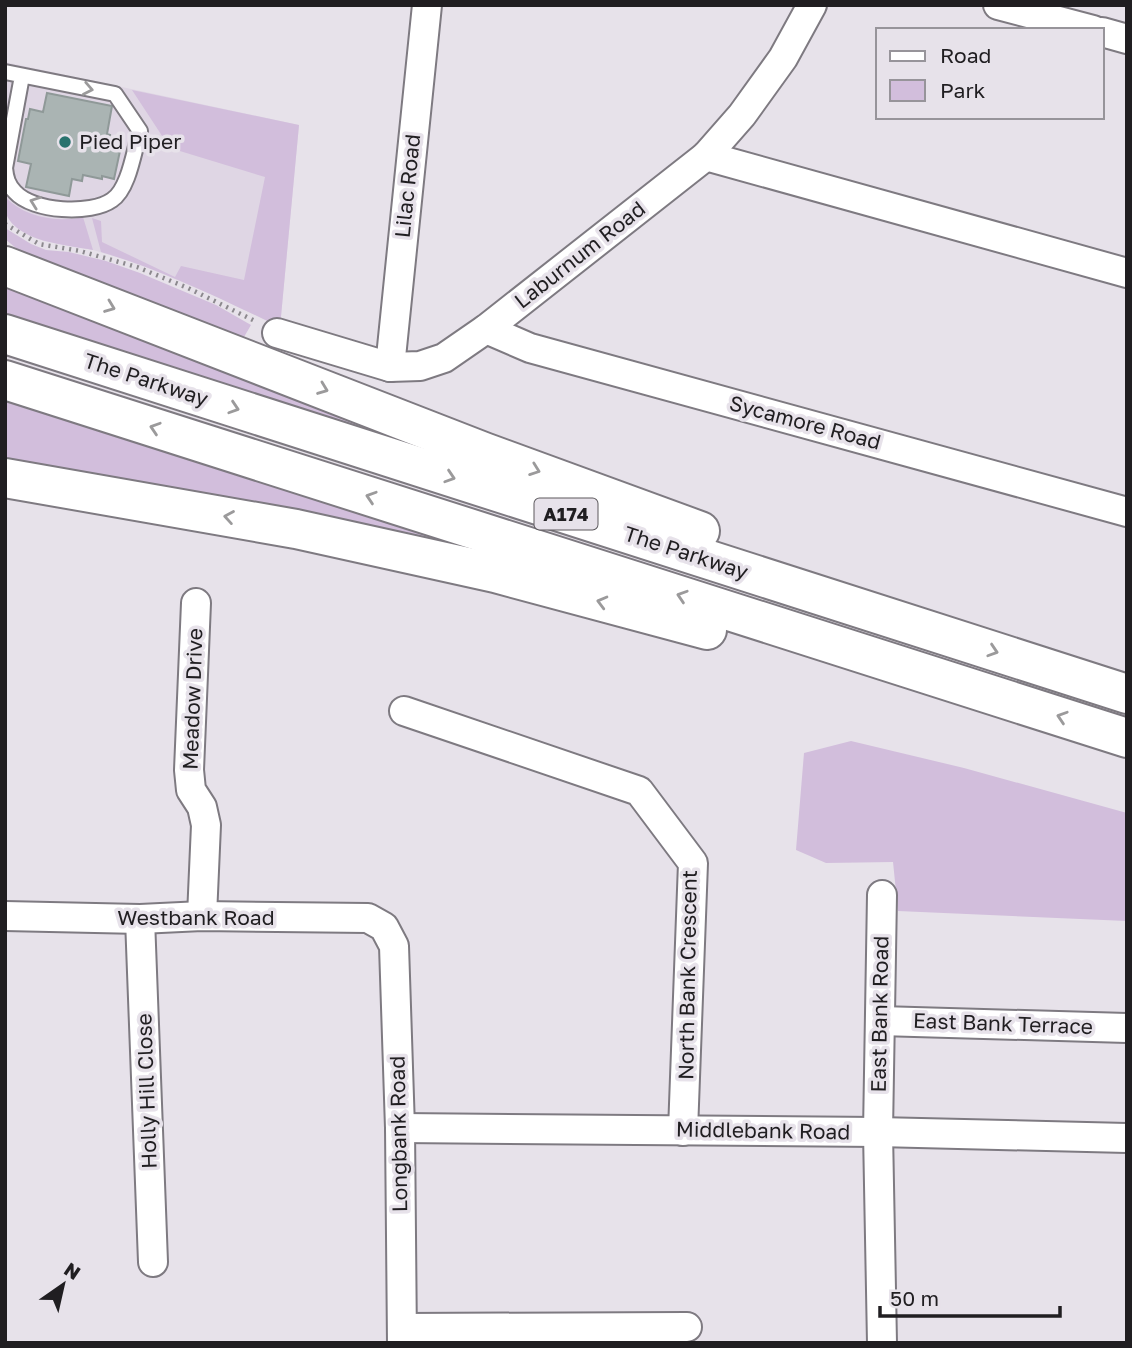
<svg xmlns="http://www.w3.org/2000/svg" width="1132" height="1348" viewBox="0 0 1132 1348" font-family="'Golos Text',sans-serif">
<style>
.built{fill:#dfd6e4}
.green{fill:#d2bedc}
.building{fill:#aab4b3;stroke:#8f9998;stroke-width:2}
.lines{fill:none;stroke-linecap:round;stroke-linejoin:round}
.lane-casing{stroke:#7e7a81;stroke-width:18}
.street-casing{stroke:#7e7a81;stroke-width:32}
.highway-casing{stroke:#7e7a81;stroke-width:42}
.path{stroke:#8c898e;stroke-width:4.5;stroke-dasharray:2 5;stroke-linecap:butt}
.lane{stroke:#fff;stroke-width:14}
.street{stroke:#fff;stroke-width:28}
.highway{stroke:#fff;stroke-width:38}
.oneway{stroke:#9b9a9b}
.poi-dot{fill:#29736e;stroke:#e7e2ea;stroke-width:2.5}
.labels{text-anchor:middle;stroke-width:7;stroke-linejoin:round;paint-order:stroke}
.shield{fill:#e7e2ea;stroke:#5c595d;stroke-width:2}
.shield-label{font-size:19px;font-weight:bold;fill:#201e21}
.poi-label{font-size:21px;fill:#201e21;stroke:#e7e2ea;text-anchor:start}
.street-label{font-size:21px;fill:#201e21;stroke:#e7e2ea}
</style>
<rect width="100%" height="100%" fill="#e7e2ea"/>
<path class="built" d="M5,62L299,125L280,327L215,296L137,263L93,250L44,241L30,236L11,221L5,212Z"/>
<g class="green">
<path d="M132,90L299,125L280,327C221,299 163,270 101,252L92,218L101,221L102,242L175,277L181,266L244,280L265,177L170,148Z"/>
<path d="M5,197C24,217 57,223 83,217L93,250C67,245 18,242 6,214C4,209 5,202 5,197Z"/>
<path d="M5,228L31,244L46,250L69,252L106,261L140,273L216,305L251,325L244,337L33,262L5,239Z"/>
<path d="M5,278L362,417L358,427L5,313Z"/>
<path d="M5,400L485,552L60,468L54,471L5,463Z"/>
<path d="M851,741L964,768L1127,813V921L898,911L893,862L826,863L796,850L804,753Z"/>
</g>
<path class="building" d="M47,93L112,106L107,134L110,135L107,148L120,151L114,179L102,176V179L83,175L82,181L72,179L69,196L26,187L31,164L18,161L26,119H28L30,109L43,112Z"/>
<g class="lines">
<g class="lane-casing">
<path id="lane" d="M5,72L115,94L140,131C134,150 129,189 112,200C91,215 33,212 15,192C8,185 6,178 5,168L22,76"/>
</g>
<g class="street-casing">
<g id="street">
<path d="M998,5L1093,30"/>
<path d="M1102,32L1127,39"/>
<path d="M706,156L1127,273"/>
<path d="M486,329L530,348L1127,512"/>
<path d="M277,333L390,367L420,366L444,358L486,329L706,156L742,115L783,58L812,5"/>
<path d="M390,367L427,5"/>
<path d="M196,603L189,770L191,790L202,807L206,825L202,916"/>
<path d="M404,711L639,791L693,863L683,1131"/>
<path d="M5,916L140,919L202,916L368,918L384,927L394,946L400,1128L402,1343"/>
<path d="M140,919L153,1262"/>
<path d="M880,1021L1127,1028"/>
<path d="M400,1128L878,1132L1127,1138"/>
<path d="M402,1328L687,1327"/>
<path d="M882,1343L878,1132L882,895"/>
</g>
</g>
<g class="highway-casing">
<g id="highway">
<path d="M5,266L484,452L700,531"/>
<path d="M5,334L1127,694"/>
<path d="M5,380L1127,738"/>
<path d="M5,478L296,529L495,573L707,630"/>
</g>
</g>
<path class="path" d="M5,224L39,244L80,251L137,267L188,288L257,322"/>
<use href="#lane" class="lane"/>
<use href="#street" class="street"/>
<use href="#highway" class="highway"/>
</g>
<defs><path id="oneway-chevron" d="M-2-3.5L2.5 0L-2 3.5" fill="none" stroke-width="1.6" stroke-linecap="round" stroke-linejoin="round" transform="scale(1.75)"/></defs>
<g class="oneway">
<use href="#oneway-chevron" transform="translate(88 89) rotate(11)"/>
<use href="#oneway-chevron" transform="translate(35 202) rotate(-160)"/>
<use href="#oneway-chevron" transform="translate(110 307) rotate(21)"/>
<use href="#oneway-chevron" transform="translate(323 389) rotate(21)"/>
<use href="#oneway-chevron" transform="translate(234 408) rotate(18)"/>
<use href="#oneway-chevron" transform="translate(155 428) rotate(-162)"/>
<use href="#oneway-chevron" transform="translate(535 470) rotate(20)"/>
<use href="#oneway-chevron" transform="translate(450 477) rotate(18)"/>
<use href="#oneway-chevron" transform="translate(371 497) rotate(-162)"/>
<use href="#oneway-chevron" transform="translate(229 517) rotate(-170)"/>
<use href="#oneway-chevron" transform="translate(682 596) rotate(-162)"/>
<use href="#oneway-chevron" transform="translate(602 602) rotate(-165)"/>
<use href="#oneway-chevron" transform="translate(993 651) rotate(18)"/>
<use href="#oneway-chevron" transform="translate(1062 717) rotate(-162)"/>
</g>
<circle class="poi-dot" cx="65" cy="142" r="7"/>
<g class="labels">
<rect class="shield" x="534.5" y="498.5" width="63" height="31" rx="5"/>
<g class="shield-label">
<text x="566" y="521">A174</text>
</g>
<g class="poi-label">
<text x="79" y="149">Pied Piper</text>
</g>
<g class="street-label">
<text transform="translate(408 186) rotate(-84)" y="7">Lilac Road</text>
<text transform="translate(580 255) rotate(-38)" y="7">Laburnum Road</text>
<text transform="translate(146 380) rotate(18)" y="7">The Parkway</text>
<text transform="translate(805 423) rotate(15)" y="7">Sycamore Road</text>
<text transform="translate(686 553) rotate(18)" y="7">The Parkway</text>
<text transform="translate(193 699) rotate(-88)" y="7">Meadow Drive</text>
<text x="196" y="925">Westbank Road</text>
<text transform="translate(688 975) rotate(-89)" y="7">North Bank Crescent</text>
<text transform="translate(880 1014) rotate(-89)" y="7">East Bank Road</text>
<text transform="translate(1003 1024) rotate(2)" y="7">East Bank Terrace</text>
<text transform="translate(147 1091) rotate(-92)" y="7">Holly Hill Close</text>
<text transform="translate(763 1131) rotate(1)" y="7">Middlebank Road</text>
<text transform="translate(399 1134) rotate(-91)" y="7">Longbank Road</text>
</g>
</g>
<rect width="1132" height="1348" fill="none" stroke="#201e21" stroke-width="14"/>
<rect x="876" y="28" width="228" height="91" fill="#e7e2ea" stroke="#97949a" stroke-width="2"/>
<rect x="890" y="51" width="35" height="10" fill="#ffffff" stroke="#97949a" stroke-width="2"/>
<text x="940" y="63" font-size="21" fill="#201e21">Road</text>
<rect x="890" y="80" width="35" height="21" fill="#d2bedc" stroke="#97949a" stroke-width="2"/>
<text x="940" y="98" font-size="21" fill="#201e21">Park</text>
<g transform="translate(63 1285) rotate(34)" stroke="#e7e2ea" stroke-width="5" paint-order="stroke">
<path d="M0-5L12 26L0 18L-12 26Z" fill="#201e21"/>
<text y="-10" font-size="19" font-weight="bold" text-anchor="middle" fill="#201e21">N</text>
</g>
<path d="M880 1306v10h180v-10" fill="none" stroke="#201e21" stroke-width="3.5"/>
<text x="890" y="1306" font-size="21" fill="#201e21" stroke="#e7e2ea" stroke-width="5" paint-order="stroke">50 m</text>
</svg>
